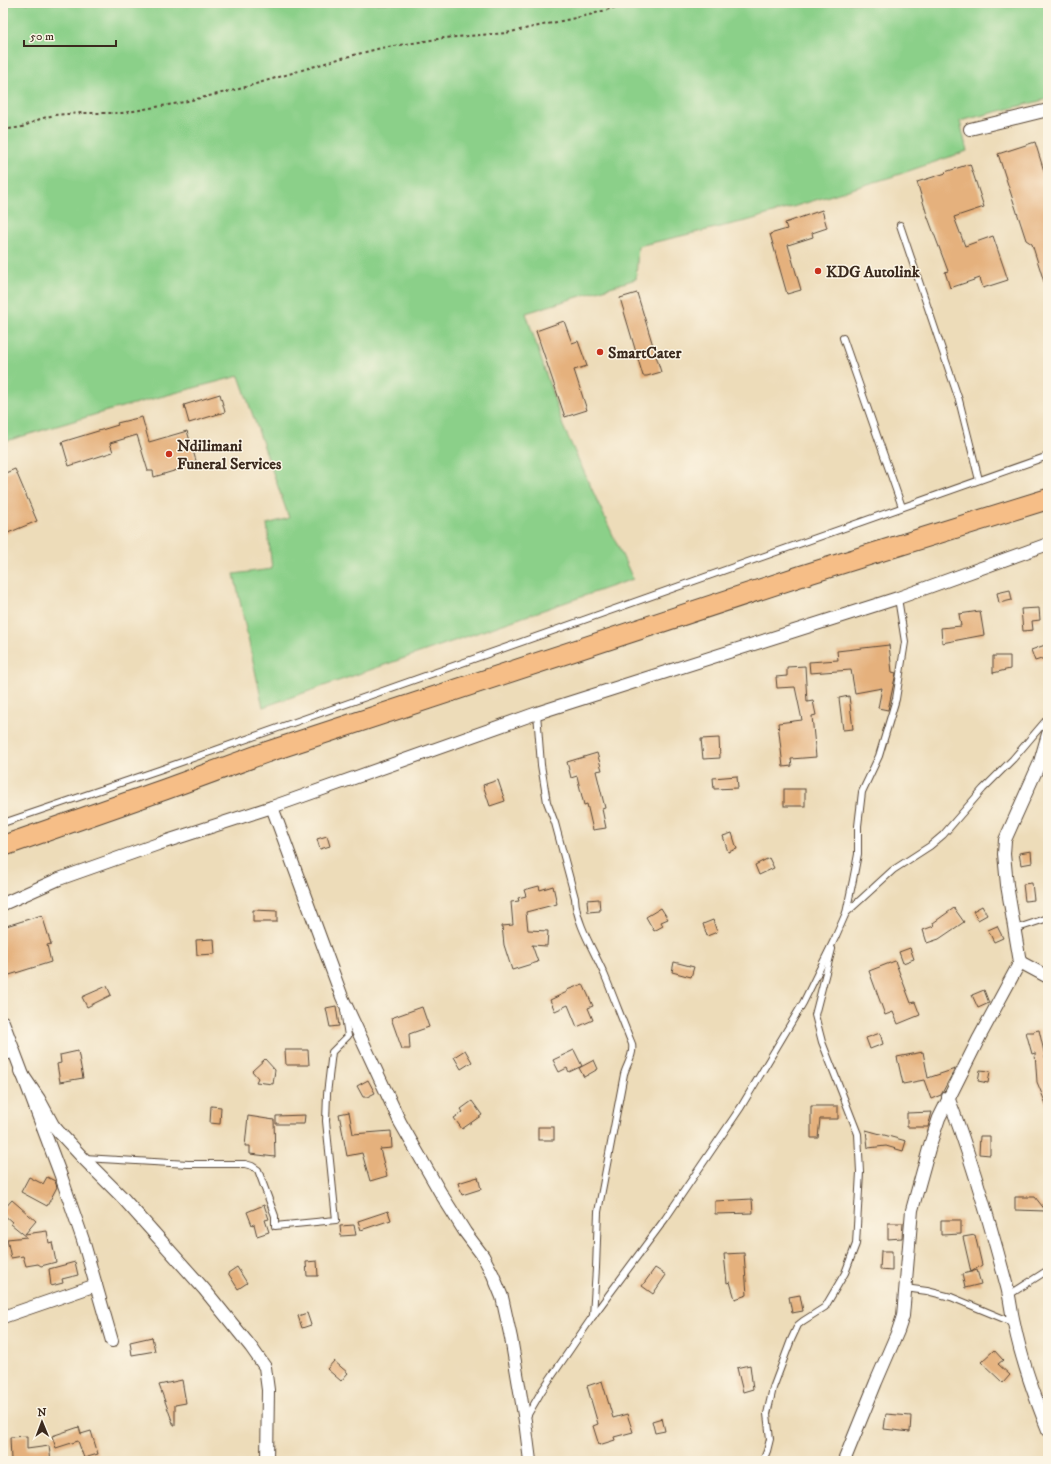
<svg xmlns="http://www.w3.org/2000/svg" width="1051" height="1464" viewBox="0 0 1051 1464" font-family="'IM FELL DW Pica',serif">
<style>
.green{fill:#8bd089;stroke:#637d54}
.building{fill:#e5b17d}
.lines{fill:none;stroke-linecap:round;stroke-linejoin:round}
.service-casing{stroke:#564535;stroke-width:8}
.minor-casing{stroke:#564535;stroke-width:14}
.trunk-casing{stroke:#564535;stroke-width:22}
.path{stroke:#564535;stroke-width:2;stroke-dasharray:3 3;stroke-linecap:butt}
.service{stroke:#fff;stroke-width:6}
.minor{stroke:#fff;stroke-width:12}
.trunk{stroke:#f6be87;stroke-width:20}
.poi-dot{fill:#c8321e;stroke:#fcf5e5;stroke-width:1.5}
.labels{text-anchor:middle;stroke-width:3;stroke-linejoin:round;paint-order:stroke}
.poi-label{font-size:16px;font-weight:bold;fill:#3b2a1e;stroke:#fcf5e5;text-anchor:start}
</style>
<rect width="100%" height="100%" fill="#fcf5e5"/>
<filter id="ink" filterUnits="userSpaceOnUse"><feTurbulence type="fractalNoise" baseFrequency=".025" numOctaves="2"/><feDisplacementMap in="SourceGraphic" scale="8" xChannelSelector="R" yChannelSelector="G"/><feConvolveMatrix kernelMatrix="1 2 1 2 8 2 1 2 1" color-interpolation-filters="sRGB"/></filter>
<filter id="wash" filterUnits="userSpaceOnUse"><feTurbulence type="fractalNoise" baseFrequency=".012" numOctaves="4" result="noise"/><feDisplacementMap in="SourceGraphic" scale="16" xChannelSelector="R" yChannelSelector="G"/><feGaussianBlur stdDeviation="0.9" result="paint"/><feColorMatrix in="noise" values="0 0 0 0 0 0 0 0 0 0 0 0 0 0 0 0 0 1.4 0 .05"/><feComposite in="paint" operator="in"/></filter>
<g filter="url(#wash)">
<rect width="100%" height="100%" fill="#eddcb9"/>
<path class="green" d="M3,3H1048V99L960,121L967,151L891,177L750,220L638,246L636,279L526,313L563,426L633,579L263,707L234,574L272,569L267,524L289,518L239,376L107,411L3,442Z"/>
<g id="blocks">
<g class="building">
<path d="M1035,142L1048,184V288H1046L1032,244L1026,240L998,154Z"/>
<path d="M970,164L984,207L954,217L965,246L993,236L1008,280L983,288L980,278L950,288L945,272L948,271L927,215L917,182L946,173L945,172Z"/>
<path d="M822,210L827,228L812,233L813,237L788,245L801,290L787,294L770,234L787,229L785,223Z"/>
<path d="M637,293L661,372L647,376H643L620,298Z"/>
<path d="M564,321L572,343L578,341L587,366L574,370L587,410L565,417L536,331Z"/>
<path d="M220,394L225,412L189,423L184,405Z"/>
<path d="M142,417L149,442L187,431L197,464L154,477L153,471H148L137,435L110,443L113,452L69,466L62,442L118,425L117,423Z"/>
<path d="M15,469L37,521L3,535V474Z"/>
<path d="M1010,590L1012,600L999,603L997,593Z"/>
<path d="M1039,608L1040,620L1032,621L1033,630L1023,631L1021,609Z"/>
<path d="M980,611L984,635L942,643L941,628L961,626L959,614Z"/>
<path d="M1048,644V657L1035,661L1031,650Z"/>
<path d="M889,645L892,672L896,673L888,710L878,708L882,688L855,693L851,670L810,673L809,662L838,660L837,651Z"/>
<path d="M993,656H1010V669L993,673Z"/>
<path d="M805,666L807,702L813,701L816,715L812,716L816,757L791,759L792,766L783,767L778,723L802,720L795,687L777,688L776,677L787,676V667Z"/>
<path d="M849,696L853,729L843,730L839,698Z"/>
<path d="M719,738L720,758L703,759L701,739Z"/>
<path d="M597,753L602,770L596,771L605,808L602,809L606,828L593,830L587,804L584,805L577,776L571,778L567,762Z"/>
<path d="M737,776L738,788L714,789L713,778Z"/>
<path d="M498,780L505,801L490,806L483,785Z"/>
<rect x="784" y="789" width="21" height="17"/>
<path d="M732,833L737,849L728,852L723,836Z"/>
<path d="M327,836L330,846L320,849L317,839Z"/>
<path d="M1031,851L1032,863L1021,865L1019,853Z"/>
<path d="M769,858L774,868L759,875L755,865Z"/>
<path d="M1032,883L1034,900L1025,901L1023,884Z"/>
<path d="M539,886L540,890L553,886L557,904L526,912L528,930L548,931L547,946L532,945L538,962L512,970L504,945L502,926L513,925L511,902L519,901L518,898L526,896L524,890Z"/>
<path d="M599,899L600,911L588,912L587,900Z"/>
<path d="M982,906L987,915L978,920L973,911Z"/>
<path d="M661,908L668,919L661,922L663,926L654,931L646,917Z"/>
<path d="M954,908L964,922L939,939L927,943L923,930L934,926L933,923Z"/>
<path d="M253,910L277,911V922H253Z"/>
<path d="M42,915L51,944L47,945L51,962L3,977V927Z"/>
<path d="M713,920L717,932L707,936L703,924Z"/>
<path d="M997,926L1003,938L994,942L988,930Z"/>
<path d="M214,939L215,954L197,955L196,940Z"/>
<path d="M910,948L914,959L903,963L899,952Z"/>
<path d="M895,961L911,1003L915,1002L920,1015L898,1024L893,1012L885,1015L869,971Z"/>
<path d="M674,962L694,967L691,977L672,972Z"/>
<path d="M583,984L593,1006L588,1008L593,1020L577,1027L568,1005L555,1011L550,1000L567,992V990Z"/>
<path d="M107,986L111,995L87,1007L82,997Z"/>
<path d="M984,990L989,1003L978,1008L972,995Z"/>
<path d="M336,1006L339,1026L330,1027L326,1008Z"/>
<path d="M422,1007L429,1027L409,1034L410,1049H402L391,1018Z"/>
<path d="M1039,1030L1047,1065L1048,1109L1037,1082L1035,1053L1032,1054L1026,1032H1034V1031Z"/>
<path d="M880,1033L883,1044L870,1049L866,1038Z"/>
<path d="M285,1050H308L309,1065H286Z"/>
<path d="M465,1050L472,1062L461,1069L454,1057Z"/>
<path d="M574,1050L582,1066L569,1072L567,1068L559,1072L553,1060Z"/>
<path d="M78,1051L83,1078L60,1082L57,1064L61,1063L60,1055Z"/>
<path d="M923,1052L928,1078L955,1069L941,1095L931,1099L924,1080L903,1084L897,1057Z"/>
<path d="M265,1059L275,1070L273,1084L256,1082L258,1078L252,1071Z"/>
<path d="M594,1060L598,1069L584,1077L579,1068Z"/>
<path d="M980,1070L990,1071L988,1083L978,1081Z"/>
<path d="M368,1080L375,1093L367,1097H363L357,1086Z"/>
<path d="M472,1101L482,1115L462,1129L454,1118L463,1112L461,1109Z"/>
<path d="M211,1106L221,1107L220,1124L210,1123Z"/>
<path d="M811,1106H838V1119H820L818,1138H811Z"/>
<path d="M349,1112L353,1134L391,1131L392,1148L380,1149L387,1176L370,1181L362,1153L347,1156L339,1114Z"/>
<path d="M932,1112L928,1127H907V1113Z"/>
<path d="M305,1115L304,1124H276V1116Z"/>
<path d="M248,1116L274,1120L275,1157L250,1154V1146H245Z"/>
<rect x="538" y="1127" width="16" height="13"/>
<path d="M866,1130L906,1141L903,1151L886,1146L868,1148Z"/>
<path d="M980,1136H990V1155L979,1154Z"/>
<path d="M29,1177L43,1184L47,1177L55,1181L57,1187L47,1206L21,1192Z"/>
<path d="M478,1177L481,1189L462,1195L458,1183Z"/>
<path d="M1015,1197H1035L1046,1211L1015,1210Z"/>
<path d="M752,1199L753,1213L715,1214V1201Z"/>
<path d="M12,1200L36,1221L25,1234L47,1231L49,1243L52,1242L56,1262L41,1266L38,1264L26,1266L23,1256L11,1258L7,1239L27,1237L11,1224L12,1222L3,1214V1210Z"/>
<path d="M264,1205L269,1219L265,1220L269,1232L257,1236L254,1224L252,1225L247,1212Z"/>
<path d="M388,1211L391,1220L361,1230L358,1221Z"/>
<path d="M941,1220H961V1234L941,1235Z"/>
<path d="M888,1223H903L902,1238L888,1239Z"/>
<path d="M354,1225L356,1235L341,1236L340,1226Z"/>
<path d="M975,1235L982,1265L971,1272L977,1270L981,1284L965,1288L962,1274L971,1272L963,1237Z"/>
<path d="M881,1251H892V1271L880,1270Z"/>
<path d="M744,1253L747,1295L735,1299L730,1282L727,1283L724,1254Z"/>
<path d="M317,1261L318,1276H307L306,1262Z"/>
<path d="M75,1262L78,1275L62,1279L63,1283L51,1286L49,1269Z"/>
<path d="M237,1267L247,1283L238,1289L228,1273Z"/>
<path d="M655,1268L666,1275L653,1294L642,1286Z"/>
<path d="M800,1295L803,1311L792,1313L789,1297Z"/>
<path d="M307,1313L311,1325L302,1328L298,1316Z"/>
<path d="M152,1337L155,1351L132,1355L130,1342Z"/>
<path d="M994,1350L1003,1360L998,1364L1010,1375L1003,1383L981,1362Z"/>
<path d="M334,1361L348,1373L341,1381L327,1369Z"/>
<path d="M750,1365L753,1389L743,1392L737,1368Z"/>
<path d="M182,1380L186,1403L175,1405V1426H174L159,1385Z"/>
<path d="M602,1381L613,1418L627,1414L633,1432L614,1437L615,1440L599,1445L593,1426L598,1424L587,1386Z"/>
<path d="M886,1414L911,1416L910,1432L884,1429Z"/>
<path d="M662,1418L665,1431L655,1433L652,1421Z"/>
<path d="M79,1427L81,1434L91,1431L98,1454L84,1458L78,1441L56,1448L52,1436Z"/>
<path d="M27,1436V1449L49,1446L51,1461L11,1460L10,1437Z"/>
</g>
</g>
</g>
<g filter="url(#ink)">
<use href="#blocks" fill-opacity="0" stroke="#564535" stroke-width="1"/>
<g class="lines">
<g class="service-casing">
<g id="service">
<path d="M900,225L959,400L979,480"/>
<path d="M843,338L902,507"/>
<path d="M537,713L541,765L547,802L555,823L575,898C576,924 595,952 605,976C614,998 623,1022 632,1044C634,1055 627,1064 624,1074L598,1212L596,1268L593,1316"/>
<path d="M3,823L159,770L1048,456"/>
<path d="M846,913L893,870L930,846L943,835L983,789L1013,759L1048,718"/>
<path d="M1015,929L1048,918"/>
<path d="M3,1058L15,1054"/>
<path d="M84,1158L188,1164H245L252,1166L258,1170L275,1216V1226L336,1220L326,1121L327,1094L332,1052L348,1036L344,1010"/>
<path d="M905,1288L927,1291L951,1297L1014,1323"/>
<path d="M1009,1295L1048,1270"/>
<path d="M526,1418L541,1392L593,1316L665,1219L741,1107L803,1003L835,938L846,913L853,880L858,854V826L862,792L879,756L896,699L905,642L898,598"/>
<path d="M763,1461L767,1451L770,1439L767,1414L773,1388L791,1340L798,1325L803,1321L825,1307L845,1273L856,1244L860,1172L858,1134L822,1042L815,1015L832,949"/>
</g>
</g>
<g class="minor-casing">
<g id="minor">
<path d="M970,129L1048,110"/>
<path d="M272,807L342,997L400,1122L440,1192L465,1232L483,1256L493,1275L502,1297L511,1338L525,1421L530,1461"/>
<path d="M3,904L59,879L158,844L272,807L537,713L898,598L1048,544"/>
<path d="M1020,962L1048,977"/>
<path d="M3,1022L61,1176L83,1240L112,1341"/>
<path d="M20,1071L39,1099L53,1125L58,1131L83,1158L122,1197L204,1289L251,1347L265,1367L268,1390L267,1461"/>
<path d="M948,1097C972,1159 990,1223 1007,1287C1010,1298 1011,1311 1014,1323C1021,1359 1034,1395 1048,1430"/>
<path d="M3,1317L96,1285"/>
<path d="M844,1461L876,1382L898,1331L903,1316L912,1210L930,1145L939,1118L979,1038L1020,962L1007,885L1004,854L1005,840L1040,762L1048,734"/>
</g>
</g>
<g class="trunk-casing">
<path id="trunk" d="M3,846L166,789L267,752L801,576L1048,499"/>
</g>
<path class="path" d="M3,130L22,127L40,119L54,115L82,113H122L179,103L239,89L342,58L381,48L444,38L506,33L589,15L630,3"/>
<use href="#service" class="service"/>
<use href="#minor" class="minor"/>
<use href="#trunk" class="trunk"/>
</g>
</g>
<g class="poi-dot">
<circle cx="818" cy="271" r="4"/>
<circle cx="600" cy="352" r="4"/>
<circle cx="169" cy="454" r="4"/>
</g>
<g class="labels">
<g class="poi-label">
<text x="826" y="277">KDG Autolink</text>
<text x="608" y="358">SmartCater</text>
<text x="177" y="451">Ndilimani<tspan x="177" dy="18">Funeral Services</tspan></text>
</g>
</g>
<rect width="1051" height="1464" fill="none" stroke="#fcf5e5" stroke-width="16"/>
<g transform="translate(42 1422) rotate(359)" stroke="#fcf5e5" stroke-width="3" paint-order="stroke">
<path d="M0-3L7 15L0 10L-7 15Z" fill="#3b2a1e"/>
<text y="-6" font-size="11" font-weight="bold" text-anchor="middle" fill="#3b2a1e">N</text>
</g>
<path d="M24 40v6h92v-6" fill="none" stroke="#3b2a1e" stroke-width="2"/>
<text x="30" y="40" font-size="12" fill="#3b2a1e" stroke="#fcf5e5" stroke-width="3" paint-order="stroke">50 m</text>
</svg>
